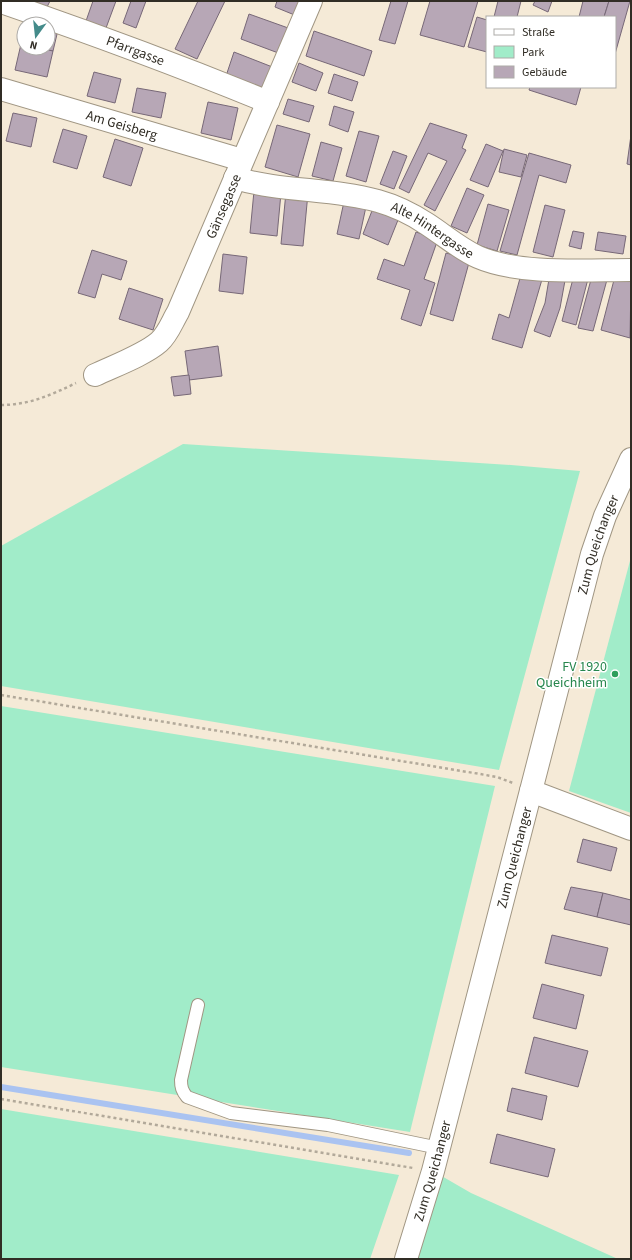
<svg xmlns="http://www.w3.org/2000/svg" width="632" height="1260" viewBox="0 0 632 1260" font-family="'Source Sans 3',sans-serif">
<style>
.green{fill:#a1ecc9}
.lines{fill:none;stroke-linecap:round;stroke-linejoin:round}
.stream{stroke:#aac3f1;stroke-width:6}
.building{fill:#b7a7b6;stroke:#776877}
.lane-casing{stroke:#a09683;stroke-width:14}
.street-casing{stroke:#a09683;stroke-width:24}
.path{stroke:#b2a99a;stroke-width:2.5;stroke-dasharray:3 3;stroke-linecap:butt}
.lane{stroke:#fff;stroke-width:12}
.street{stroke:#fff;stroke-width:22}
.leisure-dot{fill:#2e9e5b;stroke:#fff;stroke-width:1.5}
.labels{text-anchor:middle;stroke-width:3;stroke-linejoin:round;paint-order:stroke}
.street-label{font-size:14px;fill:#312d25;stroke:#fff}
.leisure-label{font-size:14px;fill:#27864d;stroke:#fff;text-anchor:end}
</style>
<rect width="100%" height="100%" fill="#f5ead7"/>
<g class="green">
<path d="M183,444L511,465L580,471L499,770L1,686V546Z"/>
<path d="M631,557V813L569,791Z"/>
<path d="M1,706L495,786L410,1132L1,1067Z"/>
<path d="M1,1109L399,1175L370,1259H1Z"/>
<path d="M433,1171L471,1193L618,1259H406Z"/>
</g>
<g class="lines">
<path class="stream" d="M1,1087L409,1153"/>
</g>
<g class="building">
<path d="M25,1H50L46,9Z"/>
<path d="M93,1H116L106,28L86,21Z"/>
<path d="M131,1H146L136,28L123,23Z"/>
<path d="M198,1H225L197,59L175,49Z"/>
<path d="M277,1H302L297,16L275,7Z"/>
<path d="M391,1H408L395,44L379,40Z"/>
<path d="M430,1H478L464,47L420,35Z"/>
<path d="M498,1H521L517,17H494Z"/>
<path d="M535,1H552L548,12L533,5Z"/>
<path d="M583,1H609L604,17H579Z"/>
<path d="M609,1H630L615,54V17H604Z"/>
<path d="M249,14L291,29L281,54L241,39Z"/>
<path d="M477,17L487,20V52L468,47Z"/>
<path d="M48,27L58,30L53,51L39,48H48Z"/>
<path d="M314,31L372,51L364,76L306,56Z"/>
<path d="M21,44L24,45V48H39L53,51L47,77L15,70Z"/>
<path d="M234,52L275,68L267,91L226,76Z"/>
<path d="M299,63L323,73L316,91L292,82Z"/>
<path d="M94,72L121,79L115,103L87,96Z"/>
<path d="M334,74L358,82L352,101L328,93Z"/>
<path d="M530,87H581L576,105L529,90Z"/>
<path d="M137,88L166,93L161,118L132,112Z"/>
<path d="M288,99L314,106L309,122L283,114Z"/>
<path d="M208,102L238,108L231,140L201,133Z"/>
<path d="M334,106L354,112L348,132L329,125Z"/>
<path d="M13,113L37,118L31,147L6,141Z"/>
<path d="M430,123L467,135L462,148L466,150L435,211L424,205L447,161L428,153L409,193L399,188Z"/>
<path d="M277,125L310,134L298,177L265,167Z"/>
<path d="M63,129L87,136L77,169L53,162Z"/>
<path d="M359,131L379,136L366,182L346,176Z"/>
<path d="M631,135V165L627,164Z"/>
<path d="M115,139L143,148L131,186L103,177Z"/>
<path d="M321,142L342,148L333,181L312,176Z"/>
<path d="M486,144L503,151L488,187L470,180Z"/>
<path d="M504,149L527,155L521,177L499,172Z"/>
<path d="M393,151L407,156L394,189L380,184Z"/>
<path d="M529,153L571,165L566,183L539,175L517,255L500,251Z"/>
<path d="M467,188L484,195L467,233L451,226Z"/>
<path d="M254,191L281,193L277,236L250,233Z"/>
<path d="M286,192L308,193L303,246L281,244Z"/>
<path d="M345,197L367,202L359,239L337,234Z"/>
<path d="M375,203L400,215L388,245L363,234Z"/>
<path d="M488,204L509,210L497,251L477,245Z"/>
<path d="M545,205L565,210L553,257L533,252Z"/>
<path d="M573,231L584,233L581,249L569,246Z"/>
<path d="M416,232L438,239L424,279L435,283L421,326L401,319L410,290L377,279L384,259L404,266Z"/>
<path d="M598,232L626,236L623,254L595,250Z"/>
<path d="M92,250L127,261L121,280L102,274L95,298L78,293Z"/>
<path d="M446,253L470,259L453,321L430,314Z"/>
<path d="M223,254L247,257L243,294L219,291Z"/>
<path d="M522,271L543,276L522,348L492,339L499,314L509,318Z"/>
<path d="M575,271L589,275L576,325L562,321Z"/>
<path d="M593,272L608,276L593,331L578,328Z"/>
<path d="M550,273L566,275L560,308L550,337L534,331L545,303Z"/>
<path d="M615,276L631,281L630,338L601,330Z"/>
<path d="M129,288L163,299L153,330L119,319Z"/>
<path d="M218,346L222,376L189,380L185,351Z"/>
<path d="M189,375L191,394L174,396L171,377Z"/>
<path d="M583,839L617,848L611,871L577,862Z"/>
<path d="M571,887L603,893L597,917L564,909Z"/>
<path d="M603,893L631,900V925L597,917Z"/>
<path d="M552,935L608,948L601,976L545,963Z"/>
<path d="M542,984L584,995L576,1029L533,1018Z"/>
<path d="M534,1037L588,1051L578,1087L525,1073Z"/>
<path d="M512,1088L547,1096L542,1120L507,1111Z"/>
<path d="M497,1134L555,1149L548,1177L490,1163Z"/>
</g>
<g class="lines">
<g class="lane-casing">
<path id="lane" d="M198,1005L181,1080C181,1087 182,1091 187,1097L231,1113L328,1125L439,1148"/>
</g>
<g class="street-casing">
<g id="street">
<path id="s1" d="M1,2C91,33 180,66 268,102"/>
<path id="s2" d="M1,89L242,160"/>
<path id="s3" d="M235,178C282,192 332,188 378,201C396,206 412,214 427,224C444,235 460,249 478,257C519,275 586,270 631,270"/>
<path id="s4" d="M95,375C114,366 144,355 159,342C168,334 172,322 178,312L311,1"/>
<path d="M531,791L631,829"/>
<path id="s5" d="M406,1259L433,1171L592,554L605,516L631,459"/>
</g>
</g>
<g class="path">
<path d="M1,405C29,405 51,395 76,383"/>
<path d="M1,695L480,774L497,777L513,783"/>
<path d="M1,1099L413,1168"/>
</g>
<use href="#lane" class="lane"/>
<use href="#street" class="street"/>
</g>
<circle class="leisure-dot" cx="615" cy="674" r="4"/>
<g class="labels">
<g class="street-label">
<text dy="5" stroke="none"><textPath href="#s1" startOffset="143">Pfarrgasse</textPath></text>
<text dy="5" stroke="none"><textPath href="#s2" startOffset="126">Am Geisberg</textPath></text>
<text dy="5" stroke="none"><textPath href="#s4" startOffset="223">Gänsegasse</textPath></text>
<text dy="5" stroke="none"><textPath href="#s3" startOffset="207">Alte Hintergasse</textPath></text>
<text dy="5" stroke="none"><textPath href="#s5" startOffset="740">Zum Queichanger</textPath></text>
<text dy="5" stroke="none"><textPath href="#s5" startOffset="416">Zum Queichanger</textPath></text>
<text dy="5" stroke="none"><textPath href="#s5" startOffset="92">Zum Queichanger</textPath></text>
</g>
<g class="leisure-label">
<text x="607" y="671">FV 1920<tspan x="607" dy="16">Queichheim</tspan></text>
</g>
</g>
<rect width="632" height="1260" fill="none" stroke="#312d25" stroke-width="4"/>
<rect x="486" y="16" width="130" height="72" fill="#ffffff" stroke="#adaba8"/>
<rect x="494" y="29" width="20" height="6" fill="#ffffff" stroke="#adaba8"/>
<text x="522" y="36" font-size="12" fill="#312d25">Straße</text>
<rect x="494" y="46" width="20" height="12" fill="#a1ecc9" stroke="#adaba8"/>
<text x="522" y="56" font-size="12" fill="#312d25">Park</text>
<rect x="494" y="66" width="20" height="12" fill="#b7a7b6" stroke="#adaba8"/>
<text x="522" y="76" font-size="12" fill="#312d25">Gebäude</text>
<g transform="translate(36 36) rotate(195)"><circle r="19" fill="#ffffff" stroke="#adaba8"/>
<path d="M0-3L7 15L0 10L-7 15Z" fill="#448b8a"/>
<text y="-6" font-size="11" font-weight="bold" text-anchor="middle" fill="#312d25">N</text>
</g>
</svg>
